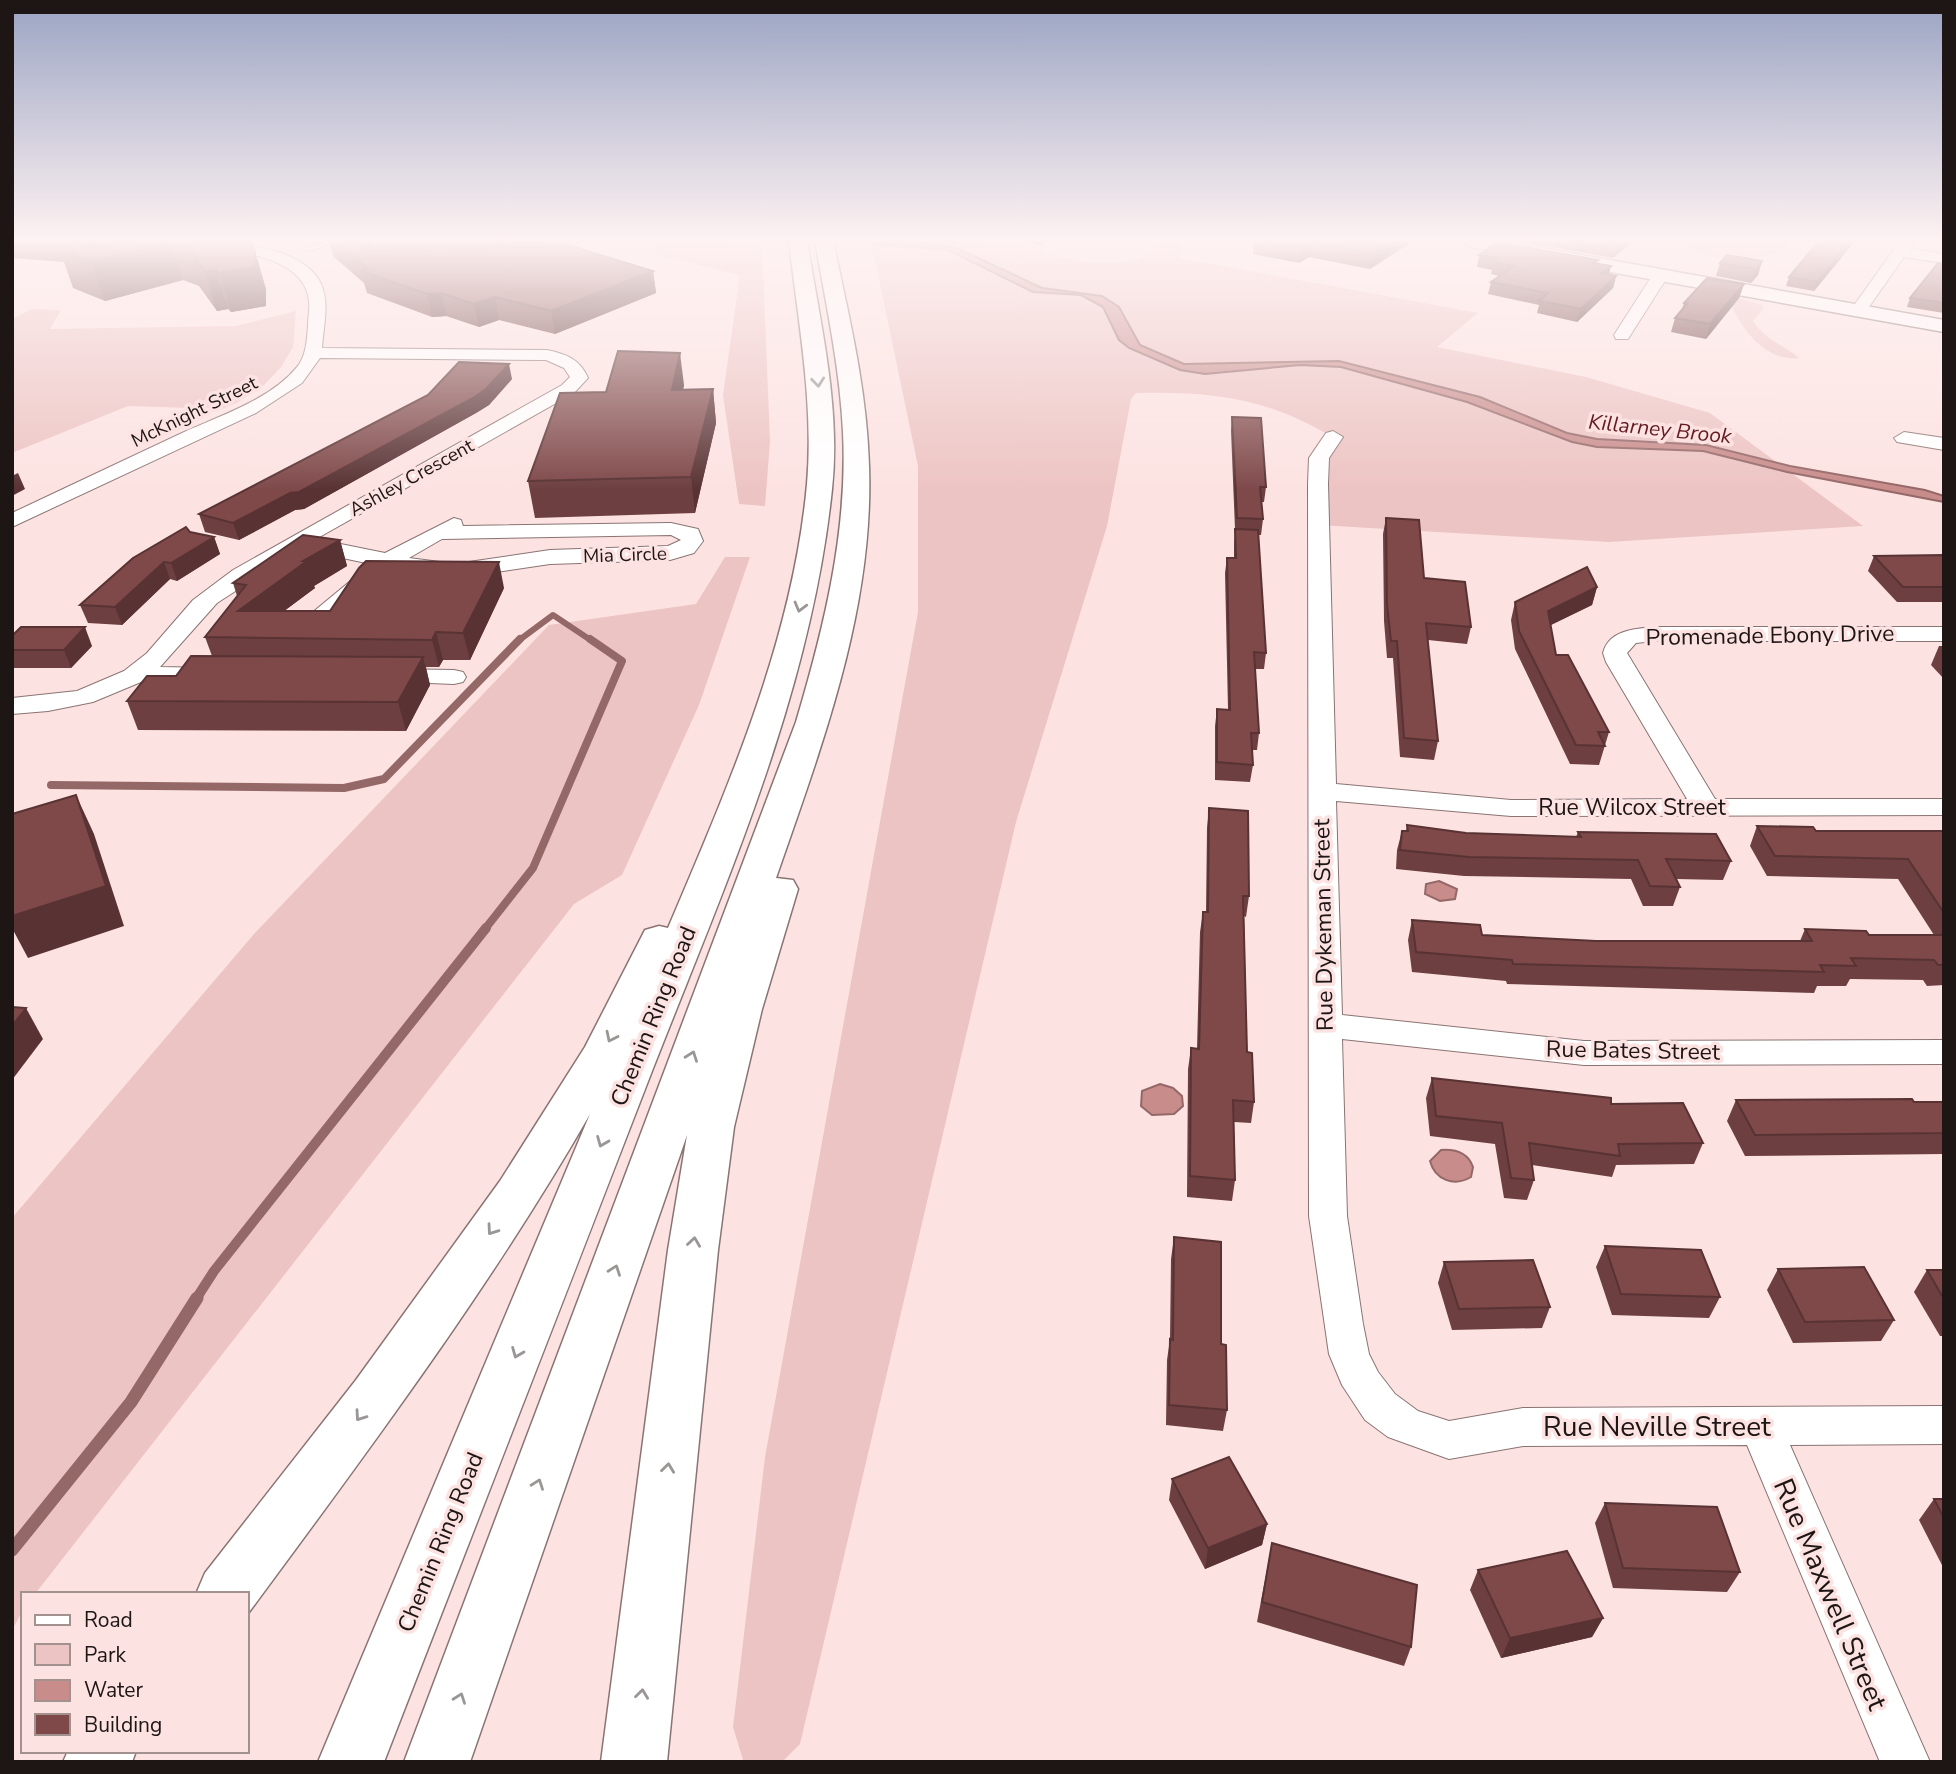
<svg xmlns="http://www.w3.org/2000/svg" width="1956" height="1774" viewBox="0 0 1956 1774" font-family="'Nunito Sans',sans-serif">
<style>
.green{fill:#ecc4c3}
.water{fill:#c88c8b;stroke:#956868;stroke-width:2}
.lines{fill:none;stroke-linecap:round;stroke-linejoin:round}
.stream-far3{stroke:#956868;stroke-width:6}
.stream-far2{stroke:#956868;stroke-width:8}
.stream-far1{stroke:#956868;stroke-width:10}
.stream{stroke:#956868;stroke-width:13}
.lane-casing{stroke:#8a7473;stroke-width:2}
.street-casing{stroke:#8a7473;stroke-width:2}
.secondary-casing{stroke:#8a7473;stroke-width:3}
.highway-casing{stroke:#8a7473;stroke-width:3}
.lane{fill:#fff;fill-rule:evenodd}
.street{fill:#fff;fill-rule:evenodd}
.secondary{fill:#fff;fill-rule:evenodd}
.highway{fill:#fff;fill-rule:evenodd}
.wall{fill:#6d3f40}
.shaded-wall{fill:#593334}
.building{fill:#7f494a;stroke:#593334;stroke-width:2}
.oneway{stroke:#9a9696}
.labels{text-anchor:middle;stroke-width:7;stroke-linejoin:round;paint-order:stroke}
.far-street-label{font-size:19px;fill:#1e1515;stroke:#fce3e2}
.far-water-label{font-size:21px;font-style:italic;fill:#641c22;stroke:#fce3e2}
.street-label{font-size:23px;fill:#1e1515;stroke:#fce3e2}
.near-street-label{font-size:28px;fill:#1e1515;stroke:#fce3e2}
</style>
<rect width="100%" height="100%" fill="#fce3e2"/>
<g class="green">
<path d="M648,241L762,244L770,441L765,506L739,504L723,395L740,275L657,255L655,243Z"/>
<path d="M871,241C909,241 947,239 984,241C1034,244 1125,289 1163,241H1182L1179,258L1478,313L1437,347L1586,377L1710,413L1863,526L1609,542L1319,525L1318,484L1332,437C1268,398 1211,391 1136,393L1131,399L1107,526L1016,822L800,1744L782,1762H747L743,1760L733,1727L765,1457L918,612V466Z"/>
<path d="M1681,241H1795C1774,264 1701,266 1681,241Z"/>
<path d="M1735,297L1762,305L1763,309L1753,321C1765,340 1784,345 1799,358C1767,362 1743,331 1731,305Z"/>
<path d="M32,309L61,310L50,329L236,326L296,311L293,347L281,367L264,385L238,402L222,409L128,406L12,453V319Z"/>
<path d="M725,557H750L699,705L622,875L574,904L35,1594H23V1610L12,1630V1218L254,934L549,625L696,604Z"/>
</g>
<g class="water">
<path d="M883,241H919L957,248L1042,288L1102,296L1119,307L1140,345L1184,364L1339,361L1480,397L1567,433L1597,439L1706,445L1790,466L1925,490L1944,496V502L1787,472L1703,451L1597,447L1572,442L1467,402L1341,367L1300,365L1205,374L1180,370L1129,348L1119,340L1103,307L1081,295L1033,292L948,250L872,244Z"/>
<path d="M1439,881L1457,889L1455,899L1440,901L1425,894L1426,884Z"/>
<path d="M1160,1084L1173,1088L1182,1096L1183,1106L1174,1114L1152,1115L1141,1106L1142,1091Z"/>
<path d="M1441,1150C1455,1149 1468,1153 1473,1167L1471,1177C1454,1187 1435,1180 1430,1161Z"/>
</g>
<g class="lines">
<path class="stream-far3" d="M518,641L553,615L592,641"/>
<g class="stream-far2">
<path d="M51,785L344,788L384,779L520,639"/>
<path d="M485,929L533,868L622,661L590,639"/>
</g>
<path class="stream-far1" d="M196,1299L214,1271L486,928"/>
<path class="stream" d="M12,1550L131,1402L197,1298"/>
<g class="lane-casing">
<g id="lane">
<path d="M328,241H342L308,251L304,249Z"/>
<path d="M580,241H588L589,249L581,258L564,262V258L575,254L582,247Z"/>
</g>
</g>
<g class="street-casing">
<g id="street">
<path d="M185,241C224,241 314,244 324,293C328,310 323,331 322,348L547,350C566,354 580,359 588,378L574,393L316,539L385,553L454,518L461,520L463,526L671,523L698,529L703,541L694,553L670,560L550,564L455,578L393,568L329,622H313L309,617L313,612L371,564L300,549L217,603L160,667L217,668L226,670L229,675L226,680L141,682L93,702L48,711L12,714V698L77,691L124,671L147,653L193,600L233,570L562,385L570,377L564,368L546,360L320,358L302,383L256,413L12,527V513C69,486 125,460 182,433C219,416 270,400 297,367C309,353 307,328 309,311C315,255 231,250 192,245ZM671,535L681,540L668,546L550,550L455,564L409,558L442,539Z"/>
<path d="M1900,241H1915L1910,249L1944,254V263L1904,257L1864,314H1852L1850,311Z"/>
<path d="M1657,270L1662,272L1666,279L1628,339H1616L1614,335L1650,279L1649,275Z"/>
<path d="M1333,431L1343,437L1329,458L1328,484L1336,784L1511,800L1687,799L1606,662L1603,653C1609,630 1634,629 1654,627H1944V641H1654L1636,643L1627,653L1715,799H1944V815L1511,816L1336,801L1342,1015L1584,1041L1944,1040V1064L1584,1065L1342,1039L1347,1216L1363,1324L1369,1354L1378,1372L1395,1394L1418,1411L1449,1421L1523,1408L1944,1406V1444L1790,1445L1930,1762H1880L1747,1445L1523,1446L1449,1459L1388,1437L1365,1420L1342,1385L1329,1354L1309,1216L1308,484L1309,458L1326,433Z"/>
<path d="M1904,432L1944,438V450L1897,442L1894,438Z"/>
<path d="M389,669L454,670L463,672L466,677L463,682L454,684L380,681L377,676L380,671Z"/>
</g>
</g>
<g class="secondary-casing">
<path id="secondary" d="M1462,241H1504L1944,320V332L1471,247Z"/>
</g>
<g class="highway-casing">
<g id="highway">
<path d="M789,241H807C820,322 841,407 832,489C811,693 726,882 652,1071C563,1302 473,1532 384,1762H318L590,1114C489,1290 367,1452 247,1615V1594H196L205,1573L356,1380L500,1181L585,1047L645,930L659,926L668,928C728,787 793,639 807,484C814,403 798,321 789,241Z"/>
<path d="M815,241H833C849,316 867,390 869,466C874,609 822,745 776,878L793,880L798,889L762,1009L734,1127L718,1250L667,1762H601L668,1250L687,1135L470,1762H404L796,722C824,628 848,531 843,432C840,368 826,304 815,241Z"/>
<path d="M68,1751H136L132,1762H63Z"/>
</g>
</g>
<use href="#lane" class="lane"/>
<use href="#street" class="street"/>
<use href="#secondary" class="secondary"/>
<use href="#highway" class="highway"/>
</g>
<g class="wall">
<path d="M12,241H250L266,289V306L231,312L228,309L217,311L199,286L183,280L105,301L73,288L64,262L12,258Z"/>
<path d="M329,241H568V245L653,271L656,293L555,334L499,320L479,327L446,316L432,317L367,293L364,283L334,257Z"/>
<path d="M1019,241H1048L1040,245Z"/>
<path d="M1251,241H1413L1370,269L1309,257L1299,263L1253,254L1254,242Z"/>
<path d="M1520,241H1634L1613,258Z"/>
<path d="M1855,241L1814,291L1786,286L1789,277Z"/>
<path d="M1479,255L1597,263L1611,266L1609,275L1616,276L1613,288L1577,322L1537,313L1539,305L1488,294L1491,282L1499,276L1491,274L1492,270L1477,267Z"/>
<path d="M1762,261L1758,275L1751,283L1716,276L1720,263Z"/>
<path d="M1944,264V313L1907,307L1910,298Z"/>
<path d="M1744,284L1739,298L1706,339L1671,332L1675,318L1682,309L1684,303Z"/>
<path d="M512,379L489,405L476,413L304,509L295,510L239,540L205,532L199,514Z"/>
<path d="M684,385L683,390L713,389L716,423L695,513L535,518L528,481L606,392Z"/>
<path d="M1232,417L1266,487L1264,502H1261L1263,519L1261,535H1258L1266,653L1264,669H1255L1259,733L1257,750H1252L1253,765L1250,782L1215,780V726L1217,709L1228,710L1225,573L1227,558H1234V544L1235,529L1231,431Z"/>
<path d="M1386,518L1424,578L1471,627L1467,644L1428,640L1438,741L1434,760L1400,757L1393,658H1387L1384,621L1383,534Z"/>
<path d="M190,532L214,537L220,554L177,581L170,579L122,625L88,623L80,605Z"/>
<path d="M340,540L347,566L314,586L315,588L284,611H330L504,588L470,660H443L439,667H426L430,685L406,731L138,730L127,701L212,656L205,637L237,596L233,583Z"/>
<path d="M1944,555V602H1897L1868,571L1874,556Z"/>
<path d="M1597,587L1592,605L1550,625L1556,655L1609,732L1599,765L1570,764L1515,649L1511,620L1515,602Z"/>
<path d="M12,636L92,646L71,668H12Z"/>
<path d="M1939,646H1944V679L1931,665Z"/>
<path d="M1209,808L1249,896L1246,917L1244,916L1247,1052L1254,1102L1251,1123L1234,1122L1235,1180L1232,1201L1187,1197L1188,1069L1191,1048L1197,1049L1200,932L1203,912H1206L1207,828Z"/>
<path d="M1407,825L1466,833L1576,837L1578,832L1731,861L1723,880L1676,879L1680,887L1673,906H1643L1631,879L1464,876L1396,869L1397,850L1402,831H1406Z"/>
<path d="M1757,826L1816,831H1944V985L1927,986L1923,980L1850,979L1846,986H1817L1814,993L1507,984L1506,981L1412,972L1408,940L1412,920L1482,935L1596,941H1800L1805,929L1869,935H1934L1898,879L1767,876L1750,846Z"/>
<path d="M1432,1078L1611,1104L1703,1143L1694,1164L1616,1165L1612,1177L1532,1165L1534,1180L1527,1200L1504,1198L1495,1144L1430,1136L1426,1098Z"/>
<path d="M1736,1100L1944,1102V1154L1745,1156L1727,1121Z"/>
<path d="M1174,1237L1221,1344L1227,1410L1223,1431L1166,1425L1167,1360L1170,1339L1171,1259Z"/>
<path d="M1605,1246L1720,1297L1709,1318L1612,1315L1596,1267Z"/>
<path d="M1444,1262L1550,1307L1542,1328L1452,1330L1438,1283Z"/>
<path d="M1778,1269L1894,1320L1881,1341L1793,1343L1767,1290Z"/>
<path d="M1927,1270H1944V1336H1940L1914,1292Z"/>
<path d="M1172,1479L1267,1524L1262,1545L1205,1569L1169,1500Z"/>
<path d="M1934,1499H1944V1569L1919,1520Z"/>
<path d="M1605,1503L1740,1572L1727,1592L1613,1588L1595,1523Z"/>
<path d="M1272,1543L1411,1647L1404,1666L1257,1622Z"/>
<path d="M1478,1570L1603,1618L1592,1637L1501,1658L1470,1590Z"/>
</g>
<g class="shaded-wall">
<path d="M83,241H86L93,261L171,241L183,280L105,301Z"/>
<path d="M546,241H568L569,250L549,259Z"/>
<path d="M1040,241H1048L1040,245Z"/>
<path d="M1393,241H1413L1370,269L1373,254Z"/>
<path d="M1626,241H1634L1613,258L1615,250Z"/>
<path d="M1850,241H1855L1814,291L1817,282Z"/>
<path d="M368,242L373,263L361,247Z"/>
<path d="M1311,242L1309,257L1299,263L1301,248Z"/>
<path d="M255,251L266,289V306L231,312L219,273Z"/>
<path d="M1762,261L1758,275L1751,283L1756,269Z"/>
<path d="M1611,266L1608,278L1602,273Z"/>
<path d="M216,270L228,309L217,311L205,272Z"/>
<path d="M653,271L656,293L555,334L551,311Z"/>
<path d="M1616,276L1613,288L1577,322L1581,309Z"/>
<path d="M1744,284L1739,298L1706,339L1710,324Z"/>
<path d="M441,293L446,316L432,317L427,294Z"/>
<path d="M495,297L499,320L479,327L474,304Z"/>
<path d="M680,353L684,385L676,424L672,390Z"/>
<path d="M509,364L512,379L489,405L476,413L304,509L295,510L239,540L233,523Z"/>
<path d="M713,389L716,423L695,513L691,477Z"/>
<path d="M18,473L25,489L12,496V476Z"/>
<path d="M214,537L220,554L177,581L171,563Z"/>
<path d="M340,540L347,566L314,586L315,588L248,638L238,611L303,561Z"/>
<path d="M164,562L170,579L122,625L115,607Z"/>
<path d="M499,562L504,588L470,660L463,633Z"/>
<path d="M1597,587L1592,605L1543,629L1548,611Z"/>
<path d="M85,627L92,646L71,668L64,650Z"/>
<path d="M436,632L443,660L439,667L432,640Z"/>
<path d="M423,657L430,685L406,731L398,702Z"/>
<path d="M76,795L94,834L124,926L28,958L12,928V916Z"/>
<path d="M26,1008L43,1039L12,1080V1026Z"/>
<path d="M1267,1524L1262,1545L1205,1569L1208,1548Z"/>
<path d="M1603,1618L1592,1637L1501,1658L1510,1638Z"/>
</g>
<g class="building">
<path d="M102,241H250L255,251L254,267L219,273L216,270L205,272L187,247L171,241L91,262L59,249L71,244L103,249L108,246L107,242Z"/>
<path d="M336,241H390L368,242L361,247L368,251L545,247L561,243L653,271L551,311L495,297L474,304L441,293L427,294L361,271L368,269Z"/>
<path d="M1263,241H1393L1373,254L1311,242L1301,248Z"/>
<path d="M1566,241H1626L1615,250Z"/>
<path d="M1819,241H1850L1817,282L1789,277Z"/>
<path d="M1497,242L1598,260L1594,263L1611,266L1602,273L1616,276L1581,309L1539,301L1548,293L1491,282L1514,266L1494,262L1499,258L1479,255Z"/>
<path d="M1727,255L1762,261L1756,269L1720,263Z"/>
<path d="M1938,263L1944,264V303L1910,298Z"/>
<path d="M1707,278L1744,284L1710,324L1675,318L1687,304L1684,303Z"/>
<path d="M618,351L680,353L672,390L713,389L691,477L528,481L560,393L606,392Z"/>
<path d="M459,362L509,364L486,389L473,398L299,492L290,493L233,523L199,514L428,395Z"/>
<path d="M1232,417L1261,418L1266,487H1260L1263,519L1237,518Z"/>
<path d="M1386,518L1419,520L1424,578L1465,582L1471,627L1426,623L1438,741L1404,738L1397,641H1391L1387,604Z"/>
<path d="M186,527L190,532L214,537L171,563L164,562L115,607L80,605L133,558Z"/>
<path d="M1235,529L1258,530L1266,653L1254,652L1259,733H1251L1253,765L1217,762V709L1230,710L1227,558H1236Z"/>
<path d="M303,535L340,540L303,561H307L238,611H330L359,568L366,561L499,562L463,633L436,632L432,640L205,637L246,585L233,583Z"/>
<path d="M1944,555V587H1903L1874,556Z"/>
<path d="M1587,567L1597,587L1548,611L1556,655H1568L1609,732H1598L1605,746L1576,745L1519,631L1515,602Z"/>
<path d="M21,627H85L64,650H12V636Z"/>
<path d="M191,656L423,657L398,702L127,701L147,676H176Z"/>
<path d="M76,795L106,886L12,916V814Z"/>
<path d="M1209,808L1248,811L1249,896H1243L1247,1052L1252,1053L1254,1102L1233,1100L1235,1180L1190,1176L1191,1048L1199,1049L1203,912H1208Z"/>
<path d="M1407,825L1466,833L1581,837L1578,832L1716,834L1731,861L1666,859L1680,887L1650,886L1638,860L1469,857L1400,850L1402,831H1408Z"/>
<path d="M1757,826L1813,827L1816,831H1944V913L1908,859L1775,856Z"/>
<path d="M1412,920L1480,925L1482,935L1596,941H1812L1805,929L1866,931L1869,935H1944V965H1938L1934,960L1851,958L1856,966L1820,965L1824,972L1513,964L1512,960L1416,952Z"/>
<path d="M12,1007L26,1008L12,1026Z"/>
<path d="M1432,1078L1611,1098V1104L1683,1103L1703,1143L1618,1144L1620,1156L1529,1143L1534,1180L1511,1178L1502,1123L1436,1116Z"/>
<path d="M1912,1099L1914,1102H1944V1133L1755,1135L1736,1100Z"/>
<path d="M1174,1237L1221,1242V1344L1226,1345L1227,1410L1169,1405L1170,1339L1173,1340Z"/>
<path d="M1605,1246L1701,1250L1720,1297L1621,1294Z"/>
<path d="M1533,1260L1550,1307L1459,1309L1444,1262Z"/>
<path d="M1864,1267L1894,1320L1805,1322L1778,1269Z"/>
<path d="M1927,1270H1944V1299Z"/>
<path d="M1229,1457L1267,1524L1208,1548L1172,1479Z"/>
<path d="M1934,1499H1944V1518Z"/>
<path d="M1605,1503L1717,1507L1740,1572L1623,1568Z"/>
<path d="M1272,1543L1417,1585L1411,1647L1262,1602Z"/>
<path d="M1567,1551L1603,1618L1510,1638L1478,1570Z"/>
</g>
<defs><path id="oneway-chevron" d="M-2-3.5L2.5 0L-2 3.5" fill="none" stroke-width="1.6" stroke-linecap="round" stroke-linejoin="round" transform="scale(1.75)"/></defs>
<g class="oneway">
<use href="#oneway-chevron" transform="translate(818 382) rotate(84)"/>
<use href="#oneway-chevron" transform="translate(800 607) rotate(105)"/>
<use href="#oneway-chevron" transform="translate(611 1037) rotate(116)"/>
<use href="#oneway-chevron" transform="translate(692 1056) rotate(-70)"/>
<use href="#oneway-chevron" transform="translate(602 1142) rotate(112)"/>
<use href="#oneway-chevron" transform="translate(492 1230) rotate(125)"/>
<use href="#oneway-chevron" transform="translate(694 1242) rotate(-82)"/>
<use href="#oneway-chevron" transform="translate(615 1270) rotate(-70)"/>
<use href="#oneway-chevron" transform="translate(517 1353) rotate(112)"/>
<use href="#oneway-chevron" transform="translate(360 1416) rotate(125)"/>
<use href="#oneway-chevron" transform="translate(668 1468) rotate(-83)"/>
<use href="#oneway-chevron" transform="translate(538 1484) rotate(-70)"/>
<use href="#oneway-chevron" transform="translate(642 1694) rotate(-83)"/>
<use href="#oneway-chevron" transform="translate(460 1698) rotate(-70)"/>
</g>
<linearGradient id="sky" x2="0" y2="1"><stop stop-color="#9ba4c3"/><stop offset="0.49" stop-color="#fef2f2"/><stop offset="1" stop-color="#fef2f2" stop-opacity="0"/></linearGradient>
<rect width="1956" height="490" fill="url(#sky)"/>
<g class="labels">
<g class="far-street-label">
<text transform="translate(194 411) rotate(-26)" y="7">McKnight Street</text>
<text transform="translate(411 477) rotate(-29)" y="7">Ashley Crescent</text>
<text transform="translate(625 554) rotate(-2)" y="7">Mia Circle</text>
</g>
<g class="far-water-label">
<text transform="translate(1660 429) rotate(6)" y="7">Killarney Brook</text>
</g>
<g class="street-label">
<text transform="translate(1770 635) rotate(-1)" y="8">Promenade Ebony Drive</text>
<text x="1632" y="815">Rue Wilcox Street</text>
<text transform="translate(1323 925) rotate(-91)" y="8">Rue Dykeman Street</text>
<text transform="translate(653 1016) rotate(-68)" y="8">Chemin Ring Road</text>
<text transform="translate(1633 1050) rotate(1)" y="8">Rue Bates Street</text>
<text transform="translate(440 1542) rotate(-68)" y="8">Chemin Ring Road</text>
</g>
<g class="near-street-label">
<text x="1657" y="1436">Rue Neville Street</text>
<text transform="translate(1831 1594) rotate(67)" y="10">Rue Maxwell Street</text>
</g>
</g>
<rect width="1956" height="1774" fill="none" stroke="#1e1515" stroke-width="28"/>
<rect x="21" y="1592" width="228" height="161" fill="#fce3e2" stroke="#a39190" stroke-width="2"/>
<rect x="35" y="1615" width="35" height="10" fill="#ffffff" stroke="#a39190" stroke-width="2"/>
<text x="84" y="1627" font-size="21" fill="#1e1515">Road</text>
<rect x="35" y="1644" width="35" height="21" fill="#ecc4c3" stroke="#a39190" stroke-width="2"/>
<text x="84" y="1662" font-size="21" fill="#1e1515">Park</text>
<rect x="35" y="1680" width="35" height="21" fill="#c88c8b" stroke="#a39190" stroke-width="2"/>
<text x="84" y="1697" font-size="21" fill="#1e1515">Water</text>
<rect x="35" y="1714" width="35" height="21" fill="#7f494a" stroke="#a39190" stroke-width="2"/>
<text x="84" y="1732" font-size="21" fill="#1e1515">Building</text>
</svg>
